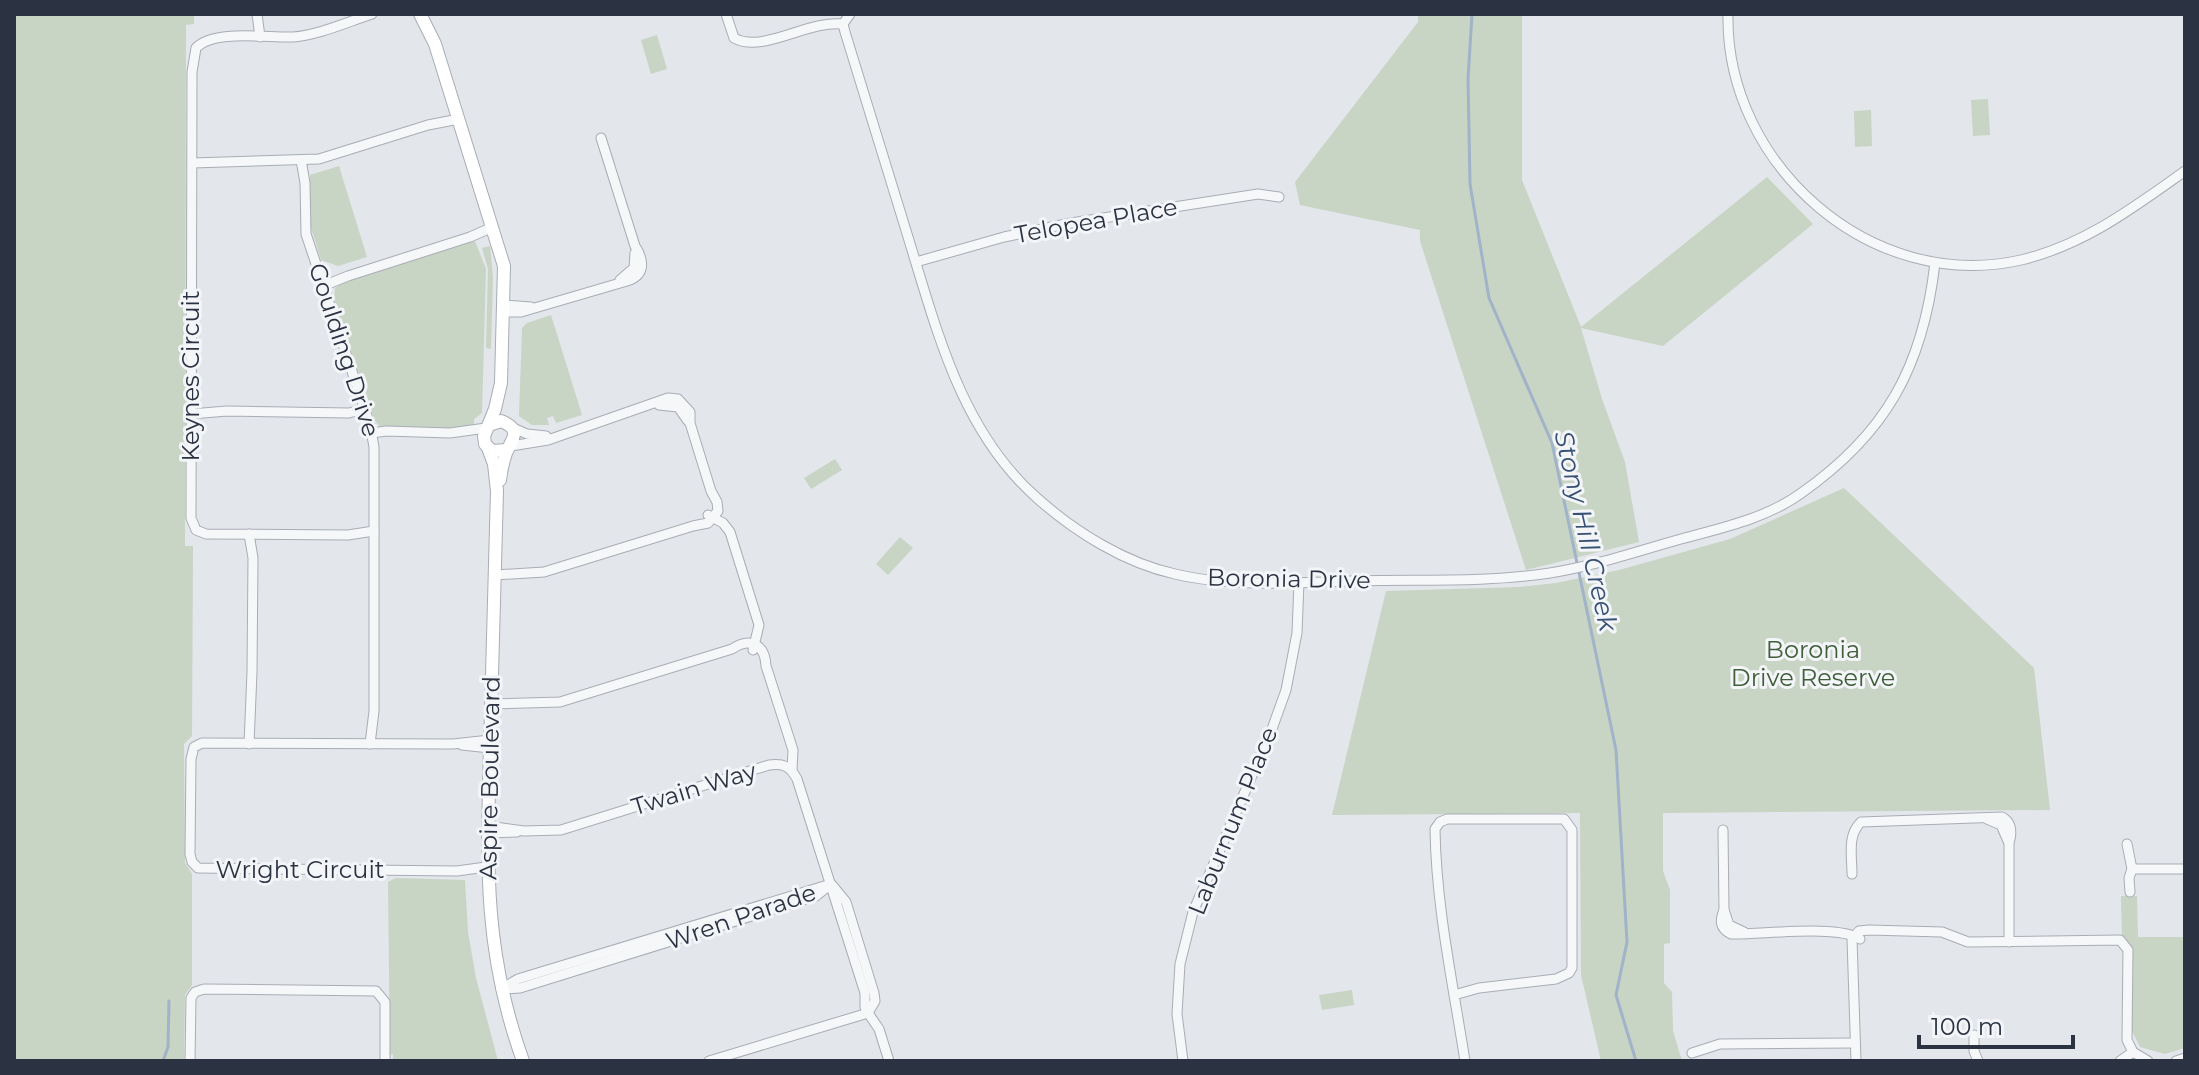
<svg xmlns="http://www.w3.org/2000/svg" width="2199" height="1075" viewBox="0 0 2199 1075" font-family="Montserrat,sans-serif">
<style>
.green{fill:#c8d4c4}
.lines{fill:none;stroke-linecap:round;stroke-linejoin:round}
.stream{stroke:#a0b3c9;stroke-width:3}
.street-casing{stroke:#a8adb5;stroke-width:11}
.secondary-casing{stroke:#a8adb5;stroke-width:14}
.street{stroke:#f6f7f9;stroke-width:9}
.secondary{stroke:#fff;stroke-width:12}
.labels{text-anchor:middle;stroke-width:6;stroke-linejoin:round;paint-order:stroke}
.street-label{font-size:24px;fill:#2b3342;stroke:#f3f5f8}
.park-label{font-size:24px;fill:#3f5e39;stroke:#f3f5f8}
.water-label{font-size:26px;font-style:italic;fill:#375175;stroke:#f3f5f8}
</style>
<rect width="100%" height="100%" fill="#e3e6eb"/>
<g class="green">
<path d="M14,14H194V24L186,25L185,546H193L192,736L184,744L185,863L192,874V985L185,995L184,1061H14Z"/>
<path d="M1418,14H1522V180L1581,327L1767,177L1813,224L1663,346L1581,328L1602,399L1625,462L1639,542L1526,570L1420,241V230L1300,205L1295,182L1418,22Z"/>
<path d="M657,35L667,69L651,74L641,40Z"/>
<path d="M1988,99L1990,135L1973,136L1971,100Z"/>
<path d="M1871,110L1872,146L1855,147L1854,111Z"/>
<path d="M339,166L367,257L338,266L321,260L311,228L310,175Z"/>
<path d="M475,241L486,269L482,413L474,419V426L461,429L381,428L375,421L334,300L335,288L343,282Z"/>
<path d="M490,246L493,278L491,349L486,348L488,269L482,248Z"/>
<path d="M551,315L582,415L556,423L553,416L547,418L549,425H532L519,416L522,328L527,323Z"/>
<path d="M835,459L842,470L811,489L804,478Z"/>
<path d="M1844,488L2034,668L2050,810L1663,813V871L1670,890V943L1664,944V983L1672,992L1673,1031L1682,1061H1601L1581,975L1580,813L1332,815L1386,591L1519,587L1556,583L1619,570L1730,539Z"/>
<path d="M900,537L913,548L888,575L876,564Z"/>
<path d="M396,878L465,880L468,932L476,978L498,1061H393V1054L390,1055L388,882Z"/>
<path d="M2121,896H2137L2138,937H2185V1048L2165,1054L2140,1047L2131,1029V952L2122,938Z"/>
<path d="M1352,990L1354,1005L1322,1010L1319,995Z"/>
</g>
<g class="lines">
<g class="stream">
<path d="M1472,14L1468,79L1470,184L1489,298L1552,443L1616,750L1627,942L1616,995L1636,1061"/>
<path d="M163,1061L168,1047L169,1001"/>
</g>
<g class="street-casing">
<g id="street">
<path d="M257,14L260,37"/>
<path d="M372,14C347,22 319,35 293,37C268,38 213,29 196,48L192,72L191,518L196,530L206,534L348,535L374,531"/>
<path d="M726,14L734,38C763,54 807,20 843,24"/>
<path d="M850,14L843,24L845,32C866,100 887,169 908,237C937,331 961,431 1037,498C1075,532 1125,563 1175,574C1229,587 1296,583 1350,581C1416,579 1484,583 1550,573C1594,566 1638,551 1681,539C1721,528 1765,519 1800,494C1886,434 1923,367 1935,263"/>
<path d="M1728,14C1725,164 1871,294 2021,260C2084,245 2133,208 2185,171"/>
<path d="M301,160L305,183L306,234L370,425L374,447V711L370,744"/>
<path d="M192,163L319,159L428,125L459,119"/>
<path d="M916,262L1004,237L1071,223L1258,194L1279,197"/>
<path d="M620,280L634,268L635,253"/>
<path d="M323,286L348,276L470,237L493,227"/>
<path d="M504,305L531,307"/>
<path d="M504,312H521L627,281C646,275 644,260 635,246L601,138"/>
<path d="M659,405L678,407L688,421"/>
<path d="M191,414L227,411L349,413L365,409"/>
<path d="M511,427L527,434L546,436"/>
<path d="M372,433L386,431L450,433L486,428"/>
<path d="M708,515L723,523L730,532L759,625L753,650"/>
<path d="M495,575L544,572L693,526L708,523L718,511L717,502L711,491L690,423V412L678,399L668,398L548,440L511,446"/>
<path d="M491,704L560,702L732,649C750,637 765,644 766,666L793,750L792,770"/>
<path d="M249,744L252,672L253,558L249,534"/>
<path d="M462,745L490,748"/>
<path d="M1987,819L2001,825L2008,841"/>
<path d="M487,826L524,831L561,830L769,765C783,763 790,766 797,779L865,993V1007"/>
<path d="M1723,830L1724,910L1729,925L1744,932"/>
<path d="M487,833L517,832"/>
<path d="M2127,844L2132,869L2129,878L2130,892"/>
<path d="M486,867L457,871L198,868L192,862L190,854L191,759L194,747L202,743L453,744L490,740"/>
<path d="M2132,869H2185"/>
<path d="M1852,874C1852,856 1847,835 1861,822L2002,817C2013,823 2012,833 2009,843V942"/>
<path d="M1724,910C1720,920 1719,928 1731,934C1760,935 1838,924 1860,939"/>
<path d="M503,988L518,979L831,884"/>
<path d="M501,989L520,988L816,896L831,884"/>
<path d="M1454,995L1479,988L1556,979L1569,973L1572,968V830L1564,819H1447L1440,822L1435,829C1436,906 1453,984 1465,1061"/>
<path d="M866,1010L879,1029L889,1061"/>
<path d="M1974,1035V1051L1978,1061"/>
<path d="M1692,1053L1720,1044L1854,1043"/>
<path d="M190,1061L191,998L195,992L204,989L376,991L385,1002V1061"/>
<path d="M709,1061L868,1013L875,1001L874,993L846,902L833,886"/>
<path d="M1183,1061L1177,1014L1180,964L1193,912L1272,729L1286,690L1297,633L1299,582"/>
<path d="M1856,1061L1852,939L1859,931L1869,930L1942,932L1968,942L2120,940L2128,950L2127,1040L2133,1052L2148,1061"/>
<path d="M2120,1061L2133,1052"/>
<path d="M2176,1061L2185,1058"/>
</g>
</g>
<g class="secondary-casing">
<g id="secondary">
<path d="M420,14L435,44L504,266L501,383L495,409L484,436L485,444L492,451L507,450"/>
<path d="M489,425L501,421C523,430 512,439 506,453C503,462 501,471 500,480"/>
<path d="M488,448L494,464L497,491C495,577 492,662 490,748C487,863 483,950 523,1061"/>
</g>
</g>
<use href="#street" class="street"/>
<use href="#secondary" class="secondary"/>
</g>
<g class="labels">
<g class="street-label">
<text transform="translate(1096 221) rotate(-10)" y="8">Telopea Place</text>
<text transform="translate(344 350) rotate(72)" y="8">Goulding Drive</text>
<text transform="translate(191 376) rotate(-90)" y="8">Keynes Circuit</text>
<text transform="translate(1289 579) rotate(1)" y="8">Boronia Drive</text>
<text transform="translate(490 778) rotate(-89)" y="8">Aspire Boulevard</text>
<text transform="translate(694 789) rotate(-17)" y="8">Twain Way</text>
<text transform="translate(1233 821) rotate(-68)" y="8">Laburnum Place</text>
<text x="300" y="878">Wright Circuit</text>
<text transform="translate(741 917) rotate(-19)" y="8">Wren Parade</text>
</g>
<g class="park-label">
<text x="1813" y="658">Boronia<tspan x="1813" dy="28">Drive Reserve</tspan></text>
</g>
<g class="water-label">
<text transform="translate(1586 531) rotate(77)" y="9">Stony Hill Creek</text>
</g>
</g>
<rect width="2199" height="1075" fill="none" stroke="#2b3342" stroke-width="32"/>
<path d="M1919 1035v12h154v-12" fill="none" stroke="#2b3342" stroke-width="4"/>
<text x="1931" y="1035" font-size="24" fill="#2b3342" stroke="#f3f5f8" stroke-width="6" paint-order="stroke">100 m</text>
</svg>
